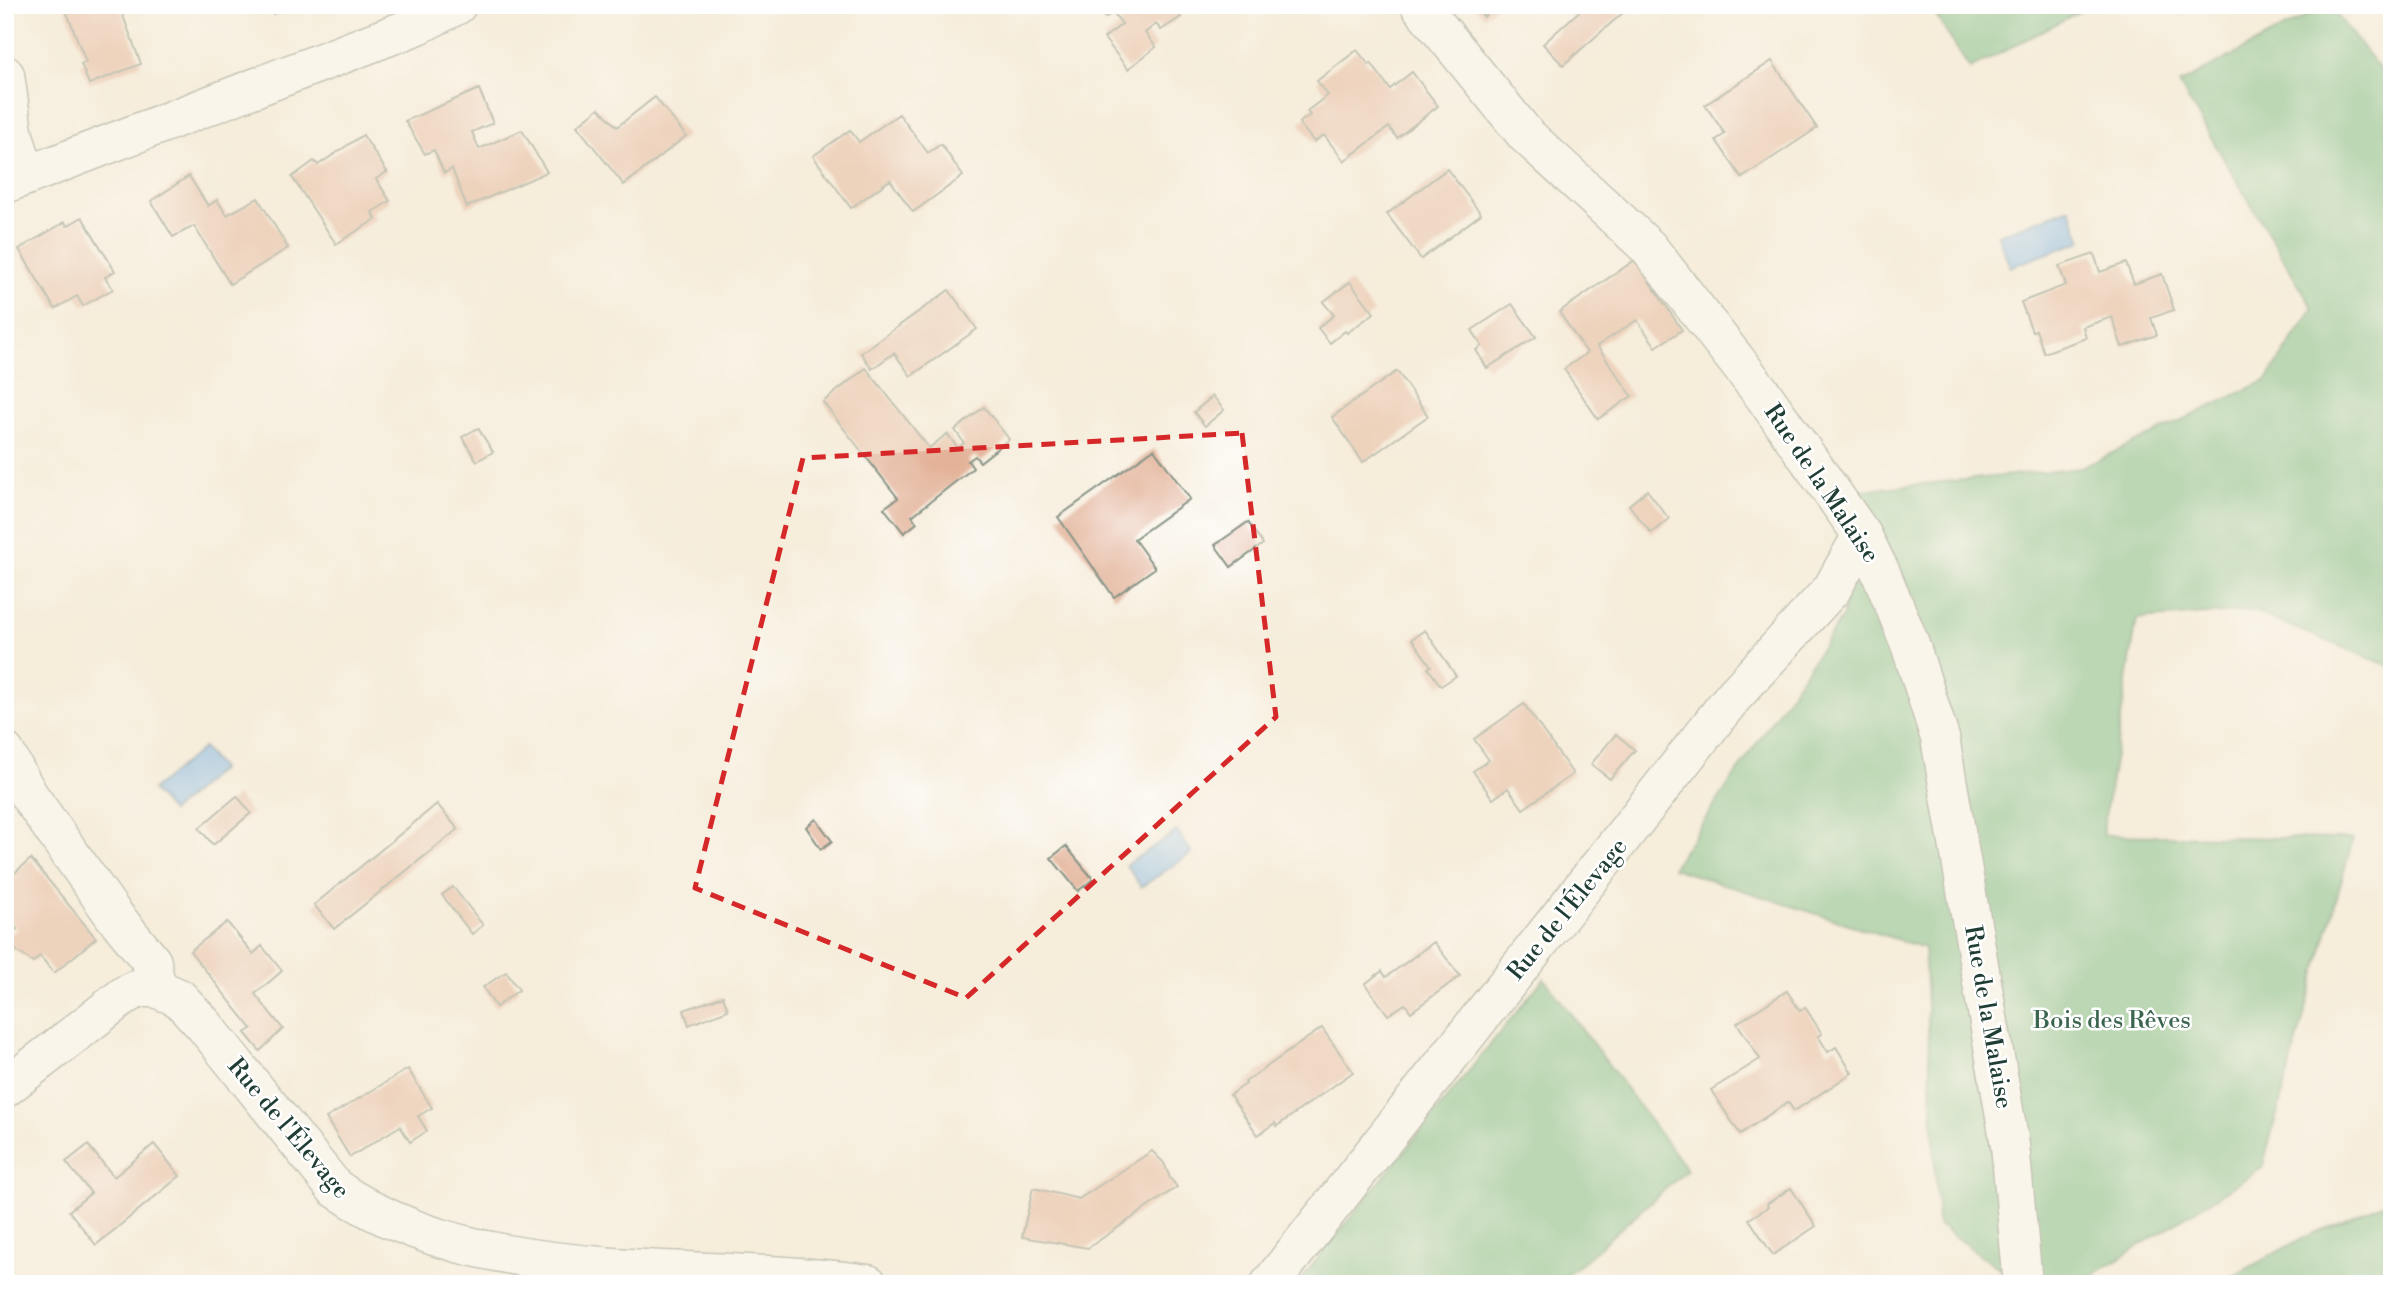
<svg xmlns="http://www.w3.org/2000/svg" width="2397" height="1289" viewBox="0 0 2397 1289" font-family="'Libre Bodoni',serif">
<style>
.forest{fill:#74bc83;stroke:#4a7c5c;stroke-width:2}
.water{fill:#78b3e9;stroke:#4c788e;stroke-width:2}
.building{fill:#e3b298}
.lines{fill:none;stroke-linecap:round;stroke-linejoin:round}
.minor-casing{stroke:#8a9588;stroke-width:41}
.minor{stroke:#fff;stroke-width:38}
.marked{fill:none;stroke:#d62828;stroke-width:5;stroke-dasharray:14 9;stroke-linejoin:round}
.labels{text-anchor:middle;stroke-width:5;stroke-linejoin:round;paint-order:stroke}
.street-label{font-size:24px;fill:#1f3d34;stroke:#fff}
.park-label{font-size:24px;fill:#3b654e;stroke:#fff}
</style>
<rect width="100%" height="100%" fill="#fff"/>
<filter id="ink" filterUnits="userSpaceOnUse"><feTurbulence type="fractalNoise" baseFrequency=".0143" numOctaves="2"/><feDisplacementMap in="SourceGraphic" scale="14" xChannelSelector="R" yChannelSelector="G"/><feConvolveMatrix kernelMatrix="1 2 1 2 8 2 1 2 1" color-interpolation-filters="sRGB"/></filter>
<filter id="wash" filterUnits="userSpaceOnUse"><feTurbulence type="fractalNoise" baseFrequency=".00686" numOctaves="4" result="noise"/><feDisplacementMap in="SourceGraphic" scale="28" xChannelSelector="R" yChannelSelector="G"/><feGaussianBlur stdDeviation="1.57" result="paint"/><feColorMatrix in="noise" values="0 0 0 0 0 0 0 0 0 0 0 0 0 0 0 0 0 1.4 0 .05"/><feComposite in="paint" operator="in"/></filter>
<g filter="url(#wash)">
<rect width="100%" height="100%" fill="#f6eddb"/>
<g class="forest">
<path d="M1929,5H2092L1970,69Z"/>
<path d="M2327,5H2329L2392,85V667L2252,611L2137,619L2102,835L2353,839L2262,1168L2079,1284H2022L1938,1225L1924,948L1672,868L1843,616L1854,491L2081,468L2267,380L2313,308L2179,84Z"/>
<path d="M1544,978L1687,1170L1557,1284H1297Z"/>
<path d="M2392,1200V1284H2219L2303,1238Z"/>
</g>
<g class="water">
<path d="M2070,208L2082,241L2010,267L1998,235Z"/>
<path d="M203,748L221,769L171,812L152,790Z"/>
<path d="M1177,831L1192,853L1141,887L1126,865Z"/>
</g>
<g id="blocks">
<g class="building">
<path d="M64,5H119L141,64L89,84L81,64L86,62Z"/>
<path d="M269,5H295L273,14Z"/>
<path d="M1095,5H1172L1181,17L1161,30L1156,24L1145,33L1156,47L1128,69L1104,38L1122,24L1113,12L1105,18Z"/>
<path d="M1473,5H1497L1484,17Z"/>
<path d="M1586,5H1632L1563,65L1543,44Z"/>
<path d="M1357,50L1369,65L1371,63L1390,89L1412,72L1438,106L1397,138L1389,127L1344,161L1324,135L1314,142L1299,123L1310,115L1307,111L1328,95L1317,81Z"/>
<path d="M1772,61L1817,128L1742,178L1716,140L1725,134L1705,105Z"/>
<path d="M479,89L493,123L472,132L479,149L522,130L547,172L467,207L452,169L444,173L434,150L425,154L405,121Z"/>
<path d="M655,97L686,136L624,185L577,126L599,108L617,127Z"/>
<path d="M899,114L928,153L941,144L963,176L913,212L890,180L851,208L813,156L850,130L859,142Z"/>
<path d="M363,135L387,172L376,179L390,201L372,212L376,219L336,244L292,177L314,161L318,165Z"/>
<path d="M1447,169L1481,214L1421,259L1387,214Z"/>
<path d="M189,176L208,206L217,200L227,215L258,198L288,248L230,284L194,226L173,237L151,201Z"/>
<path d="M82,217L115,271L105,277L113,289L83,306L77,296L55,309L19,249L65,222L67,226Z"/>
<path d="M2094,254L2100,272L2126,263L2134,284L2162,274L2174,310L2151,318L2157,335L2122,347L2112,317L2083,327L2086,338L2044,353L2036,330L2032,331L2021,302L2066,285L2059,266Z"/>
<path d="M1635,260L1682,330L1656,347L1637,320L1597,346L1632,396L1598,419L1564,369L1587,353L1559,312Z"/>
<path d="M1350,282L1374,313L1347,333L1345,331L1330,343L1318,328L1334,315L1323,302Z"/>
<path d="M949,290L977,329L911,376L894,353L872,369L861,353Z"/>
<path d="M1512,304L1536,337L1487,368L1476,350L1482,346L1472,330Z"/>
<path d="M866,368L929,448L947,434L958,448L964,443L955,430L984,407L1009,439L980,462L975,456L968,461L973,468L912,516L917,523L904,533L884,508L898,498L823,402Z"/>
<path d="M1397,371L1428,416L1363,462L1332,417Z"/>
<path d="M1213,396L1224,410L1205,426L1194,412Z"/>
<path d="M478,428L493,452L477,461L462,437Z"/>
<path d="M1154,449L1190,499L1134,539L1155,568L1114,597L1058,517Z"/>
<path d="M1647,490L1669,519L1651,533L1629,505Z"/>
<path d="M1248,522L1263,544L1231,567L1215,545Z"/>
<path d="M1425,630L1456,676L1441,686L1428,668L1431,666L1412,639Z"/>
<path d="M1524,704L1573,774L1523,809L1508,788L1493,799L1473,771L1489,760L1474,739Z"/>
<path d="M1616,734L1635,750L1610,779L1591,764Z"/>
<path d="M237,796L251,813L213,845L199,828Z"/>
<path d="M437,804L458,829L334,929L314,905Z"/>
<path d="M816,819L832,841L821,849L806,827Z"/>
<path d="M1066,846L1093,879L1078,891L1051,858Z"/>
<path d="M31,859L96,938L54,973L40,956L33,962L18,952L5,939L17,929L5,914V881Z"/>
<path d="M453,887L483,925L472,934L442,895Z"/>
<path d="M227,922L253,954L262,946L282,971L255,994L283,1029L260,1051L245,1033L252,1029L190,951Z"/>
<path d="M1434,942L1460,976L1411,1012L1405,1004L1388,1015L1365,984L1382,971L1386,977Z"/>
<path d="M506,972L519,990L496,1007L483,987Z"/>
<path d="M1787,991L1800,1011L1805,1007L1822,1034L1818,1036L1828,1052L1836,1047L1852,1073L1794,1111L1788,1102L1740,1134L1711,1090L1760,1059L1737,1023Z"/>
<path d="M723,996L728,1010L689,1025L684,1010Z"/>
<path d="M1322,1028L1353,1072L1277,1126L1275,1123L1258,1135L1230,1095L1246,1084L1245,1082Z"/>
<path d="M408,1069L432,1108L418,1116L427,1131L410,1142L400,1126L350,1157L326,1118Z"/>
<path d="M154,1144L180,1176L96,1245L69,1211L91,1193L66,1162L88,1145L114,1177Z"/>
<path d="M1152,1151L1164,1163L1170,1178L1177,1187L1088,1248L1022,1237L1033,1188L1079,1199Z"/>
<path d="M1791,1188L1816,1226L1773,1255L1749,1219L1768,1207L1767,1204Z"/>
</g>
</g>
</g>
<g filter="url(#ink)">
<use href="#blocks" fill-opacity="0" stroke="#8a9588" stroke-width="2"/>
<g class="lines">
<g class="minor-casing">
<g id="minor">
<path d="M1420,5L1526,135L1648,247L1764,396L1862,535L1881,573L1910,644L1940,738L2010,1145L2023,1284"/>
<path d="M5,75L13,132L26,176"/>
<path d="M5,184L418,25L457,5"/>
<path d="M5,752L28,794L113,914L152,962L156,988"/>
<path d="M5,1088L125,995L139,988H156L179,998L204,1025L335,1188C479,1289 691,1260 868,1284"/>
<path d="M1270,1284L1732,698L1832,589L1862,535"/>
</g>
</g>
<use href="#minor" class="minor"/>
</g>
</g>
<path d="M0 0H2397V1289H0ZM1242,433L1276,717L966,998L695,888L803,458Z" fill="#f6eddb" fill-opacity=".55" fill-rule="evenodd"/>
<path class="marked" d="M1242,433L1276,717L966,998L695,888L803,458Z"/>
<g class="labels">
<g class="street-label">
<text transform="translate(1822 483) rotate(56)" y="8">Rue de la Malaise</text>
<text transform="translate(1567 909) rotate(-51)" y="8">Rue de l'Élevage</text>
<text transform="translate(1989 1017) rotate(80)" y="8">Rue de la Malaise</text>
<text transform="translate(289 1128) rotate(50)" y="8">Rue de l'Élevage</text>
</g>
<g class="park-label">
<text x="2112" y="1028">Bois des Rêves</text>
</g>
</g>
<rect width="2397" height="1289" fill="none" stroke="#fff" stroke-width="28"/>
</svg>
